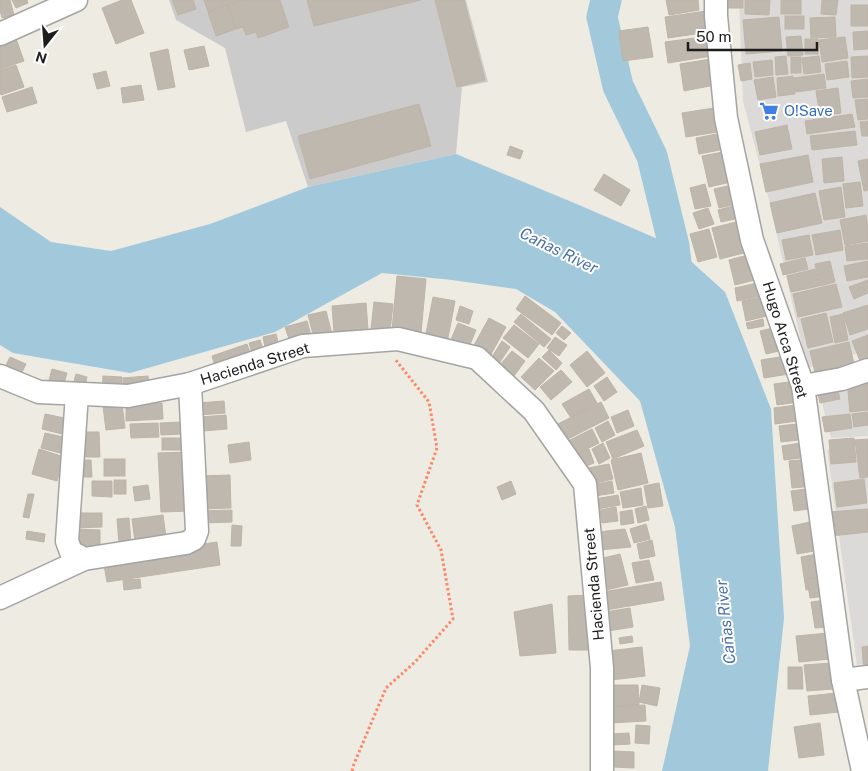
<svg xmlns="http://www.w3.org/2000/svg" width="868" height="771" font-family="'Public Sans',sans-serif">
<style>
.residential{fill:#dbdad9}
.religious{fill:#cbcbcb}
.water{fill:#a2c8dc}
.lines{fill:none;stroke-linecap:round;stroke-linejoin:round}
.river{stroke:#a2c8dc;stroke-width:31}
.building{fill:#beb8af;stroke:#bfb4a5}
.minor-casing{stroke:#a4a4a4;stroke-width:25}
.path{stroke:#f98968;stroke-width:3;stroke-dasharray:2.5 2.5;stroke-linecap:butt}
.minor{stroke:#fff;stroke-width:22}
.labels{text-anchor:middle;stroke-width:4;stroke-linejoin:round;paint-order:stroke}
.shop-label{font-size:15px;fill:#366cbe;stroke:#fff;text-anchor:start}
.street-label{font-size:15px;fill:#1d1d1d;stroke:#fff}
.water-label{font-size:16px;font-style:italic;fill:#4a6eab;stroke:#fff}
</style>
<rect width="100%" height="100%" fill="#eeebe2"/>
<g class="residential">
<path d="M739,0H868V350L862,352L807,368L769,200L743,101Z"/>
<path d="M868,381V436L831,438L820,395Z"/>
<path d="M868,449V663L857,665L827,450Z"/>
</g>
<path class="religious" d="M169,0H466L488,82L462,87L456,154L308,187L286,121L246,132L225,48L176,20Z"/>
<path class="water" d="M456,154L579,205L674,246L725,292L771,409L784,618L768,771H662L690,646L675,527L640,401L555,312L516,289L452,280L382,273L275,332L130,373L13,353L0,345V207L51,242L111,251L210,224L308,187Z"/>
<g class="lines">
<path class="river" d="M606,0L602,17L618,86L652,156L674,246L679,288"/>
</g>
<g class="building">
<path d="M0,0H10L14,15L2,18L0,10Z"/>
<path d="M12,0H27L28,3L16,8Z"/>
<path d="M122,0H131L144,33L116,44L102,8Z"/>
<path d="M172,0H193L196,9L178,15Z"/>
<path d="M204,0H242L208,12Z"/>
<path d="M242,0H280L289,27L258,38L256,32L246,35L243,27L236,29L227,5Z"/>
<path d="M307,0H421L314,26Z"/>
<path d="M435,0H464L485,80L457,87Z"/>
<path d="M666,0H698L699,10L669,15Z"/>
<rect x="727" y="0" width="16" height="8"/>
<path d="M745,0H770L769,15L745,14Z"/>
<rect x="781" y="0" width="20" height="14"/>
<path d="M822,0H838L836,15L821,14Z"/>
<path d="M227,5L236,29L216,36L208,12Z"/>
<rect x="851" y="5" width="17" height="21"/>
<path d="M706,11L709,32L668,38L665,17Z"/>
<rect x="785" y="16" width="19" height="13"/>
<path d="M779,17L782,51L746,54L743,20Z"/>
<path d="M835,17L836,37L811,38L810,18Z"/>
<path d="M648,27L653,57L623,61L619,31Z"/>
<path d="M868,31V49L854,50L853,32Z"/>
<path d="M14,33L24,61L0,69V38Z"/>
<path d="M709,36L712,56L668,63L665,42Z"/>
<path d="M801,36L803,55L788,56L786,37Z"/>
<path d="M845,37L848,58L822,62L819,40Z"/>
<rect x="805" y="39" width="13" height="15"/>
<path d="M204,46L209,66L189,70L184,50Z"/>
<path d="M168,49L175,87L158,90L150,53Z"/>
<path d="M786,56L788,74L776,75L775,57Z"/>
<path d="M819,56L821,72L804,74L802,58Z"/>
<path d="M868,56V77L852,78L851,57Z"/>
<rect x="791" y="57" width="10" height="16"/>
<path d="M711,59L715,85L684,91L680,64Z"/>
<path d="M772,60L773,75L755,77L753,62Z"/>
<path d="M847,61L849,77L827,80L825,64Z"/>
<path d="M750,63L752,79L741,81L738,65Z"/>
<path d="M16,65L24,87L1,95L0,91V70Z"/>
<path d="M106,71L110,86L97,89L93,74Z"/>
<path d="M824,74L826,88L796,92L794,78Z"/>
<path d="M793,76L795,94L778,96L777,78Z"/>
<path d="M773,77L776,97L758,100L754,80Z"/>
<path d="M868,79V97L853,98L851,81Z"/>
<path d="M141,85L144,100L123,103L121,88Z"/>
<path d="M32,87L37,103L7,112L2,97Z"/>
<path d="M838,88L841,113L820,116L816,91Z"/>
<path d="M868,99V119L858,120L855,100Z"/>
<path d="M419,104L431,146L310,179L298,136Z"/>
<path d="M720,107L724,131L686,137L682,113Z"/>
<path d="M852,114L855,127L807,134L805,121Z"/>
<path d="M868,121V136H862L860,122Z"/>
<path d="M787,125L792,149L760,155L755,132Z"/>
<path d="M855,131L857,145L812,150L810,136Z"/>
<path d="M722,133L725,149L699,154L696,138Z"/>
<path d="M510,146L523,151L520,159L507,155Z"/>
<path d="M728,151L735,181L709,187L702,156Z"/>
<path d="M808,155L813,182L766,192L760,164Z"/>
<path d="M842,157L844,181L824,183L822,159Z"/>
<path d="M868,159V190L864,191L858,161Z"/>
<path d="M604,174L630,190L621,206L594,190Z"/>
<path d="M860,182L863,206L846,208L843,184Z"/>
<path d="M705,184L711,206L695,209L690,188Z"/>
<path d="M737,184L741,203L719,208L714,189Z"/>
<path d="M841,187L845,217L824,220L819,191Z"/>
<path d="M815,193L822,223L777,233L770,203Z"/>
<path d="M741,204L744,217L721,222L718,210Z"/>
<path d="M708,208L714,224L699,229L693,213Z"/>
<path d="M866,215L868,227V241L845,245L840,220Z"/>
<path d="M744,220L752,251L720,259L712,228Z"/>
<path d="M709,229L717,257L698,262L690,234Z"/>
<path d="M840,230L843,250L816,255L812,235Z"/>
<path d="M809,235L813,255L786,260L782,240Z"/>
<path d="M868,243V259L847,261L845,246Z"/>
<path d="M752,254L759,279L735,285L729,260Z"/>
<path d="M805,258L808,269L783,275L780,264Z"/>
<path d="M830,261L835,282L820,286L815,264Z"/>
<path d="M868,261V277L847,281L844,266Z"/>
<path d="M815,269L819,286L791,292L787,276Z"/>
<path d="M397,276L426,279L421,333L392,330Z"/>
<path d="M868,280V293L854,299L849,287Z"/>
<path d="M757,283L761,296L737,301L735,288Z"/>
<path d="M836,284L842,307L798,317L793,294Z"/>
<path d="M525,296L561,323L552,335L516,309Z"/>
<path d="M767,296L771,315L746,321L742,301Z"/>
<path d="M433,297L455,301L447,343L425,339Z"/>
<path d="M374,302L393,304L390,331L371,329Z"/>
<path d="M366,303L368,330L334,333L332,306Z"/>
<path d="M868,305V329L850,335L843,313Z"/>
<path d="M460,306L473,311L469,324L456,320Z"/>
<path d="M326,311L332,334L314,338L308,315Z"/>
<path d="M826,313L833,342L808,348L801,319Z"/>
<path d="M521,314L551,339L544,347L514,322Z"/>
<path d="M843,314L848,340L835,343L830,317Z"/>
<path d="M489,318L506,327L490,356L473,347Z"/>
<path d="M763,319L764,326L748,329L746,323Z"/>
<path d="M307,321L312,339L291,345L285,327Z"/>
<path d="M458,323L476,330L468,349L450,342Z"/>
<path d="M514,325L539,344L528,358L503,338Z"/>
<path d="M562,326L571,333L564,340L556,333Z"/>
<path d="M777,327L783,350L766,354L760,331Z"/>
<path d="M276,334L280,349L266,352L263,337Z"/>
<path d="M868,335V363L862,366L852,341Z"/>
<path d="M555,337L567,345L559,356L547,348Z"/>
<path d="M260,340L264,352L253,356L249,343Z"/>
<path d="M502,341L510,347L498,365L490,360Z"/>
<path d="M849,342L855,368L816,377L810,351Z"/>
<path d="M247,344L252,358L216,370L212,356Z"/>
<path d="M549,350L562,363L556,370L542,357Z"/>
<path d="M512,351L525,361L514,376L500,365Z"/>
<path d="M587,351L605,373L587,387L570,365Z"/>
<path d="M786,356L789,374L764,378L761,360Z"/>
<path d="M10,357L26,364L19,378L3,371Z"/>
<path d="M539,358L554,371L535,390L521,377Z"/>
<path d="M52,369L67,373L63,388L48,384Z"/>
<path d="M561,370L572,382L551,400L540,387Z"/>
<path d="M76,374L87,377L84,391L72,388Z"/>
<path d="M103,376L122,377V392H102Z"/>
<path d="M148,376L149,389L124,391L123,378Z"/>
<path d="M607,377L617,392L604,401L594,386Z"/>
<path d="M868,379V410L850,412L847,381Z"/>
<path d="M796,381L799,402L777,405L774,384Z"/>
<path d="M836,383L840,399L820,403L817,388Z"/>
<path d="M589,389L597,403L571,418L562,404Z"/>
<path d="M224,401L225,413L199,415L198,403Z"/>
<path d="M601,402L609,418L566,440L558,424Z"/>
<path d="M162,403L163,419L126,421V404Z"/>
<path d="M122,404L125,428L106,430L103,406Z"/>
<path d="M803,404L805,420L775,424L774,408Z"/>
<path d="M628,410L634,426L617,433L611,417Z"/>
<path d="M868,412V425L854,427L852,414Z"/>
<path d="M45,414L74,420L70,436L42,429Z"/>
<path d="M850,414L852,428L825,432L822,417Z"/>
<path d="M226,415L227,429L202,431L201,417Z"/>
<path d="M608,421L615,435L602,442L595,428Z"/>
<path d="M183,422V434L161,435L160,423Z"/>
<path d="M158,423L159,437L131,438L130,424Z"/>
<path d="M805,423L807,439L781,442L779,426Z"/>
<path d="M592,429L599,443L575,455L568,441Z"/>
<path d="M637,430L644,446L613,459L606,442Z"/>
<path d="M83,432H99L100,457H83Z"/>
<path d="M45,433L68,438L64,454L41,448Z"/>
<rect x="162" y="438" width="24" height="12"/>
<path d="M854,438L856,462L831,464L829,440Z"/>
<path d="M868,439V477L860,478L855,440Z"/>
<path d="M249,442L251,460L230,463L228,445Z"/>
<path d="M806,442L808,457L784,460L782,446Z"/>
<path d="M603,443L610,458L599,464L592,449Z"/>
<path d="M39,449L64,457L57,481L32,474Z"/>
<path d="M589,449L594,463L581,468L576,454Z"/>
<path d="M187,452L190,511L161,512L158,453Z"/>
<path d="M641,453L648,483L618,490L611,460Z"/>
<rect x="104" y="459" width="21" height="17"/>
<path d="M811,459L814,486L792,488L789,461Z"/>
<path d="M78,460H91L92,477H79Z"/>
<path d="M609,464L613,479L587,485L583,469Z"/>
<path d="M230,475L231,508L201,509L199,476Z"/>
<path d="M864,479L867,503L837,507L834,483Z"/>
<rect x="114" y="480" width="12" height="14"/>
<path d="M92,481H112V497L92,496Z"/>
<path d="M511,481L516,494L502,500L497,487Z"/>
<path d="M612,481L614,493L588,497L586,486Z"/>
<path d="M659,483L663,506L648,508L644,486Z"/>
<path d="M148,485L150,499L135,501L133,487Z"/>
<path d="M641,488L643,505L623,508L620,492Z"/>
<path d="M814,488L817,508L794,511L791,491Z"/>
<path d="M28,494H34L29,518L23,517Z"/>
<path d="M618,495L620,505L591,510L589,500Z"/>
<path d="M646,506L649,520L638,523L635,509Z"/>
<path d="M616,507L618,521L602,523L600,510Z"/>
<path d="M868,509V532L831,536L828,512Z"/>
<path d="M232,510V522L202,523L201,511Z"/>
<path d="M632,510L634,523L621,525L620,512Z"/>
<path d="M72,513H102V527L72,528Z"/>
<path d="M163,515L166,537L135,541L132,519Z"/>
<path d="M129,518L131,543L119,544L117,519Z"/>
<path d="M814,521L820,550L797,554L792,526Z"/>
<path d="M646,524L650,539L634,543L630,529Z"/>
<path d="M232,525L242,526L241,546H231Z"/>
<path d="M75,529L100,530V547L75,546Z"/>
<path d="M625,529L631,547L599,550L598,532Z"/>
<path d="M27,531L45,534L44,542L26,539Z"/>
<path d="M652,540L655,556L640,559L637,544Z"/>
<path d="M217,542L220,565L107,582L103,559Z"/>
<path d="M822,553L828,587L806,590L801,557Z"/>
<path d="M620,554L628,585L606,590L599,559Z"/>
<path d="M649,560L654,580L636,583L632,563Z"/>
<path d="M823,576L826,596L810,598L807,579Z"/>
<path d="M140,579L141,588L124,590L123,580Z"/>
<path d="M661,582L664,600L606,610L603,592Z"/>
<path d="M590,595L591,650H569L568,596Z"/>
<path d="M826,600L829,627L815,628L811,602Z"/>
<path d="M552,604L556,653L520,656L514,612Z"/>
<path d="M630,608L633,627L608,631L605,612Z"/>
<path d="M828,633L831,659L799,662L796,636Z"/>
<path d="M632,636L633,642L620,644L619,638Z"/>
<path d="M868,646V673H864L862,647Z"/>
<path d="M642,647L645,676L611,680L608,651Z"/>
<path d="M831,663L834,689L807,691L804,665Z"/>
<path d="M788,667H802L803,689H788Z"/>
<path d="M608,685H638L639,705L608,706Z"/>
<path d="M642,685L660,688L657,706L639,702Z"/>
<path d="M836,693L838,712L810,715L808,696Z"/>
<path d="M645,705L646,721L610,723L609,707Z"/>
<path d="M820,723L824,755L799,758L794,727Z"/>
<path d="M636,725L650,726L649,744L635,743Z"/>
<path d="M629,733L630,744L612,745L611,734Z"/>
<path d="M613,751L634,752V768L613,767Z"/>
</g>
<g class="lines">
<g class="minor-casing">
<g id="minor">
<path d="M716,0V16L726,118L752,240L803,386L843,680L863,771"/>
<path d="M0,34L76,0"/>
<path d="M0,376L39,392L128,396L190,384L303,346L398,339L477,358L534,411L585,484L602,668V771"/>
<path d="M803,386L842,379L868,370"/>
<path d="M77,394L67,541L71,552L84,559L186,543L194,539L197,531L190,384"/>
<path d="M0,598L84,559"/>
<path d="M843,680L868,677"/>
</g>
</g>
<path class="path" d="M352,771L354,764L386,688L415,662L453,619L441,550L417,505L437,448L429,402L395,359"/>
<use href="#minor" class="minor"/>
</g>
<defs>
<g id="supermarket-bare" transform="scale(1.5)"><path d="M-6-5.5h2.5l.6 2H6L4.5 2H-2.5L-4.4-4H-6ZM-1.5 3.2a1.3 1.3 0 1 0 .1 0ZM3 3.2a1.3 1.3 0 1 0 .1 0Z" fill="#3f7fe0" stroke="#fff" stroke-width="2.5" paint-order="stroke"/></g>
</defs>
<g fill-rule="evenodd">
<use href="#supermarket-bare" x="769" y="111"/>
</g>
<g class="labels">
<g class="shop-label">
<text x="784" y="116">O!Save</text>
</g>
<g class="street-label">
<text transform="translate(785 340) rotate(73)" y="5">Hugo Arca Street</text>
<text transform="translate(255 364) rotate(-17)" y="5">Hacienda Street</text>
<text transform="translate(594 584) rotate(-95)" y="5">Hacienda Street</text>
</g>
<g class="water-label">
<text transform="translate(559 250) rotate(26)" y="6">Cañas River</text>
<text transform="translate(725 622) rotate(-96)" y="6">Cañas River</text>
</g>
</g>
<g transform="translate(45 45) rotate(197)" stroke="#ffffff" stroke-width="4" paint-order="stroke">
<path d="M0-4L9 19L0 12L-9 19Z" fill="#1d1d1d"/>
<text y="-8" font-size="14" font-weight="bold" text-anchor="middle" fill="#1d1d1d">N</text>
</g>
<path d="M688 42v8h129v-8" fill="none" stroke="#1d1d1d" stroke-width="2.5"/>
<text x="696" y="42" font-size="15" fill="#1d1d1d" stroke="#ffffff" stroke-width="4" paint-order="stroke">50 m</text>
</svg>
